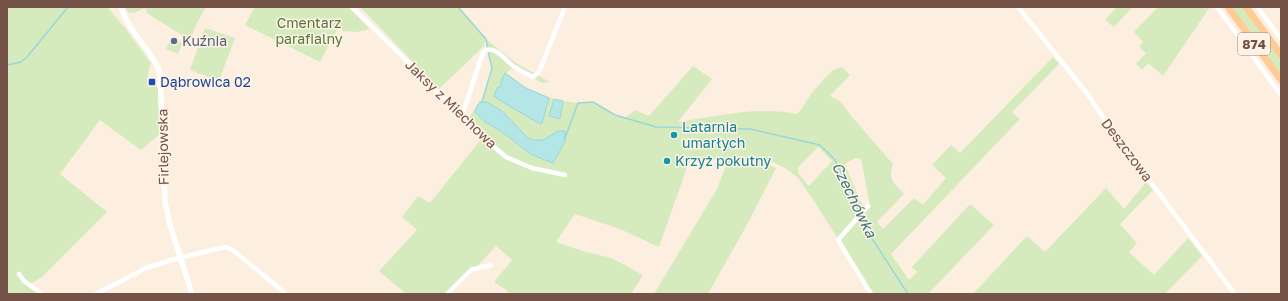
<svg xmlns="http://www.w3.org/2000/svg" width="1288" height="301" font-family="'Golos Text',sans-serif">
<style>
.green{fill:#d5ebbe;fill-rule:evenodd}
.water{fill:#b4e6e8;stroke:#99d7da}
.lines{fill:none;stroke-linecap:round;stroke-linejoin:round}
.stream{stroke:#99d7da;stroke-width:1.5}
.minor{stroke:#fff;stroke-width:4.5}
.tertiary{stroke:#fff;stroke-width:5.5}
.primary{stroke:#ffcc95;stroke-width:7}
.service-dot{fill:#5c6f8a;stroke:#fff3e7;stroke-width:1.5}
.transit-dot{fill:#1a4fb4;stroke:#fff3e7;stroke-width:1.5}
.culture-dot{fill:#0f9aa8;stroke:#fff3e7;stroke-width:1.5}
.labels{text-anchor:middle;stroke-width:3;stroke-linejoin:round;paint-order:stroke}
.shield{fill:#fff3e7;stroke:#9e8276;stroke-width:1}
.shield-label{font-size:13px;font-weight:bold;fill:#755246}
.park-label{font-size:14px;fill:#53763b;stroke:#fff3e7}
.service-label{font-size:14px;fill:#4e5e75;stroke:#fff3e7;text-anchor:start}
.transit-label{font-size:14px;fill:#164399;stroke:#fff3e7;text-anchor:start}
.street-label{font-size:14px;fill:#755246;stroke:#fff3e7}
.culture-label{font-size:14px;fill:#0d838f;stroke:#fff3e7;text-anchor:start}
.water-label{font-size:15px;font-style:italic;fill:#3a787c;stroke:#fff3e7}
</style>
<rect width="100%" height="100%" fill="#fdefe0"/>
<g class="green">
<path d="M7,7H107L125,28L151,63L147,78L158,88L161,133L141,150L100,120L60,174L107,212L42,277L30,284L41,294H7Z"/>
<path d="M125,7H206L197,23L190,40L148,14L145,8L134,13L128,12Z"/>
<path d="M255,7H348L370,29L358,32L343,31L339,26L320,62L245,25Z"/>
<path d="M360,7H458L486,39L516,63L550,82L542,83L527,74L511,69L506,73L526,88L554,99L549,116L560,119L563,101L578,103L593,102L615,115L625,118L635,110L649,116L693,66L712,79L678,122C718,116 757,106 797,114L802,108L811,94L824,79L833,70L842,67L850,75L830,96L840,101L852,117L893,164C888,181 893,182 904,194L877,222L883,229L914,198L923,205L946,178L932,165L951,145L960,153L1053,57L1059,64L1012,112L1020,119L891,254L909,280L917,272L912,267L970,204L994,225L928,294H872L816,204L798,178L784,167H782C755,149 719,160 689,162L659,247L620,229L575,214L556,242L586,252L612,258L643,275L631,294H511L494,282L512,260L496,246L475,269L449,294H406L379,271L417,230L402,217L418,196L430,203L482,138L466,123L480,100L483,102L492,68L486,40L483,47L439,89ZM818,147L832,161L809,186L799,174L798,167ZM855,158L861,159L870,206L867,211L860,201L845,164Z"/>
<path d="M1117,7H1133L1114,27L1105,20Z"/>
<path d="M1158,7H1210L1163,76L1148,63L1142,70L1136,64L1146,53L1139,47L1143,42L1134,32Z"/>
<path d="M1231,7H1243L1281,59V76Z"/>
<path d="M205,28L235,38L219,81L190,70Z"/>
<path d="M178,41L182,43L178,54L166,49L169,43L176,46Z"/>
<path d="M748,158L757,160L776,168L749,221L708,294H654L717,189L728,160Z"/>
<path d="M1146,182L1153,190L1120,224L1137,243L1129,252L1154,275L1188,238L1202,256L1165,294H973L1027,236L1045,252L1106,188L1124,209Z"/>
</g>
<g class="water">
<path d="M505,73L526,88L549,98L542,123L540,124C524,114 509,107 494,96L497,88L500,87L501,85V81Z"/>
<path d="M554,99L563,101L560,119L549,116Z"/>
<path d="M481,102H487L502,111L527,137L532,140H543L558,131H565V142L553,163L532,155L502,132L484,121L475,112L477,106Z"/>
</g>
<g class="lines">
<g class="stream">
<path d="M458,7L486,39L489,56L492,68L482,102"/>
<path d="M7,65L21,62L27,57L68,7"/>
<path d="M564,138H565L578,103L593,102L615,115L656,127L750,129L820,145L835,160L871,237L908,294"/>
</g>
<g class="minor">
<path d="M352,7L439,93L466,123L506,157L532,168L565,175"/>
<path d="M1018,7L1089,96L1112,131L1235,294"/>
<path d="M1217,7L1281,95"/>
<path d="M1257,7L1281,39"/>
<path d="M460,116L463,113L483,52L486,50C498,47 506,62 516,68C521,71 527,74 533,77L539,72L565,7"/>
<path d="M868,206L838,240L871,294"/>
<path d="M19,274L24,281L42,294"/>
<path d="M96,294L146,268L178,258L226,247L233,250L286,294"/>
<path d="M447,294L472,269H475L491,265"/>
</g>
<path class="tertiary" d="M121,7C129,34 152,49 160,73L165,202L170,225L192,294"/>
<g class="primary">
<path d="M1228,7L1281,80"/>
<path d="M1246,7L1281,55"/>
</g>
</g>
<circle class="service-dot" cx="174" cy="41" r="4"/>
<rect class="transit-dot" x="148" y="78" width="8" height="8" rx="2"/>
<g class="culture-dot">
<circle cx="674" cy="135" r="4"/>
<circle cx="667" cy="161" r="4"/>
</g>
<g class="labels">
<rect class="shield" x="1238" y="33" width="32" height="22" rx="3"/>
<g class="shield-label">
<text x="1254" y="49">874</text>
</g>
<g class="park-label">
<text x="309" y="28">Cmentarz<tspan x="309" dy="16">parafialny</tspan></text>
</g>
<g class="service-label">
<text x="182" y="46">Kuźnia</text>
</g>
<g class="transit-label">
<text x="160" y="87">Dąbrowica 02</text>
</g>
<g class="street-label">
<text transform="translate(451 104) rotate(44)" y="5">Jaksy z Miechowa</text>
<text transform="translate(163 147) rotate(-91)" y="5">Firlejowska</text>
<text transform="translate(1127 150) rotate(53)" y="5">Deszczowa</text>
</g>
<g class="culture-label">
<text x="682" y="132">Latarnia<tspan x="682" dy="16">umarłych</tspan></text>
<text x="675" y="166">Krzyż pokutny</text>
</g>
<g class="water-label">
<text transform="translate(854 200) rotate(64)" y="5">Czechówka</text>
</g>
</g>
<rect width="1288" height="301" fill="none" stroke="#755246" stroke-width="16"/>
</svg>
